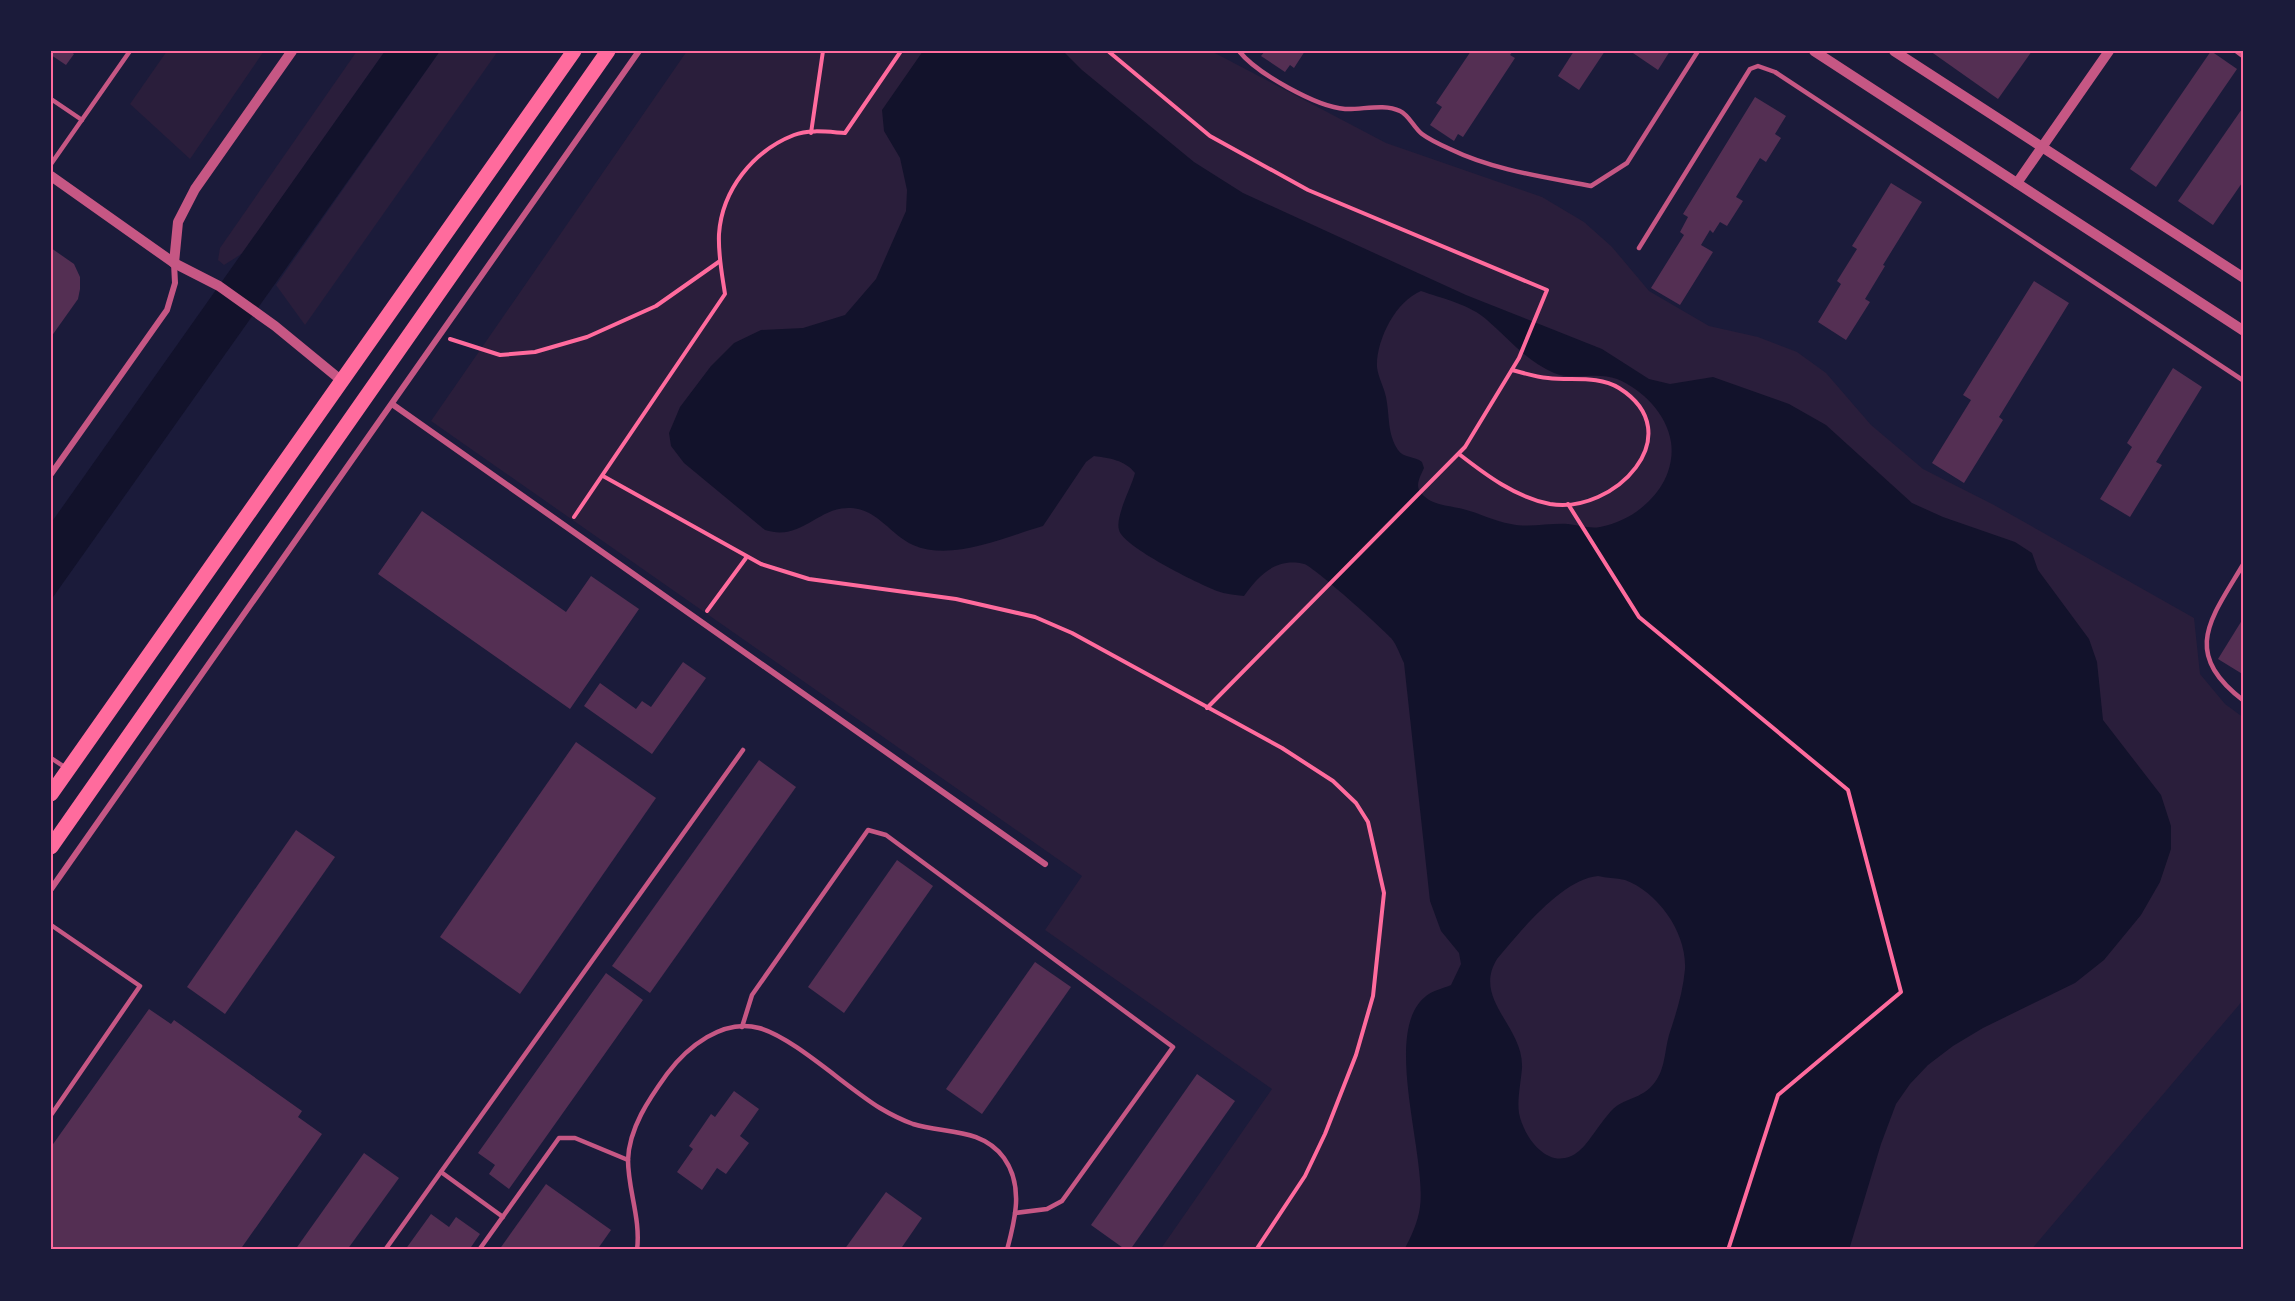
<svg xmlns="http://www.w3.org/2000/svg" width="2295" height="1301" font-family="'Zilla Slab',serif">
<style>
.green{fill:#2a1e3b}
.water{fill:#12122b;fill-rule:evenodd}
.building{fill:#542f53}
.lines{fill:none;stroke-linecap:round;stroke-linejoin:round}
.path{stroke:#ff6b9d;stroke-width:4}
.service{stroke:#c65784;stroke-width:4.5}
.minor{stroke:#c65784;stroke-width:6}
.tertiary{stroke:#c65784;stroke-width:10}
.primary{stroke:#ff6b9d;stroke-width:15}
.neatline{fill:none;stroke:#ff6b9d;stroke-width:2}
</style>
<rect width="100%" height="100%" fill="#1b1b3a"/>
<g class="green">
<path d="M167,51H264L190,159L130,104Z"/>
<path d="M357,51H385L243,253L224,265L218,260L220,248Z"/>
<path d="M440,51H498L305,325L276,285Z"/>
<path d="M687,51H1211L1386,143L1542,197L1584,222L1612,247L1649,291L1709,326L1758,337L1797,352L1826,373L1871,425L1923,469L1994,505L2194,618L2200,674L2225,704L2244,718V999L2031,1250H1160L1272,1089L1045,930L1082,876L431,421Z"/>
</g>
<g class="water">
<path d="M385,51H440L51,600V523Z"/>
<path d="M923,51H1063L1082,70L1194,162L1243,193L1466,295L1602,349L1649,379L1670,384L1713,377L1789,404L1826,425L1912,503L1943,517L2015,542L2032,553L2038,570L2089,639L2097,662L2103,720L2161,795L2171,826V849L2160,882L2141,915L2104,960L2075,983L1983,1028L1953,1046L1928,1065L1910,1084L1896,1104L1881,1144L1849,1250H1404C1411,1237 1418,1222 1420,1207C1427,1155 1381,1031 1426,996C1432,991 1444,988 1451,985L1461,964L1459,953L1441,931L1430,901L1404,663C1400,655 1397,645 1391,638C1382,628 1313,566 1304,564C1276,557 1258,576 1244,596C1235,595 1225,594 1217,591C1199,584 1123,547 1119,530C1115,517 1131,488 1135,473C1125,460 1109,458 1094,456L1086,462L1043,526C1005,537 952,562 913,545C891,535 877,509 851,508C818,506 802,542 765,530L684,463L671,446L669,433L680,407L711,366L734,343L761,330L803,328L845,315L876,279L906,211L907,190L900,158L884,131L882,110ZM1421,291C1441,298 1471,305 1487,320C1508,338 1527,362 1554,373C1574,381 1596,371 1617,379C1642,389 1667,414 1671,442C1677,484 1639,520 1600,527C1589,529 1579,525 1568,524C1548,523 1530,528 1511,524C1494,521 1479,513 1463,509C1448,505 1429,506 1419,490C1416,483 1421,475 1424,468L1422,462C1415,456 1403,458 1398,450C1387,433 1390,417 1386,397C1384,387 1378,377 1377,367C1376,340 1396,301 1421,291ZM1598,876C1606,878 1616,878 1625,880C1658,892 1687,933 1685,969C1683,992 1676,1014 1669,1035C1665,1049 1665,1067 1657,1079C1645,1099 1626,1097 1613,1109C1601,1121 1589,1143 1579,1151C1551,1174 1524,1139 1519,1113C1517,1099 1521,1082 1522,1068C1524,1026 1472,1000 1497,959C1519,933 1562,879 1598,876Z"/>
</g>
<g class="building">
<path d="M51,51H70L74,54L66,65L51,55Z"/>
<path d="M1265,51H1305L1294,68L1290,65L1285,72L1261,56Z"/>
<path d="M1471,51H1513L1510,55L1515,58L1463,137L1458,134L1454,141L1430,125L1442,107L1436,103Z"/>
<path d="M1574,51H1605L1579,90L1558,76Z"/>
<path d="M1630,51H1670L1658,70Z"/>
<path d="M1930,51H2032L1998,99Z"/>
<path d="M2211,51L2237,69L2156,187L2130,169Z"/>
<path d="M1755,97L1786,116L1775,134L1781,138L1766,162L1760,158L1736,197L1743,201L1727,226L1720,222L1713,233L1710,230L1701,245L1713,252L1680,305L1651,288L1684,235L1680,232L1688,217L1683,214Z"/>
<path d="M2244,106V180L2213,225L2178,201Z"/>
<path d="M1891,183L1922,202L1883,265L1885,266L1865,299L1870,302L1846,340L1818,322L1841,284L1837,281L1857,249L1852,246Z"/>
<path d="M51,248L74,264L80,277V289L78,299L51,337Z"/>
<path d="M2034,281L2069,303L1999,417L2003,420L1964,483L1932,463L1971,400L1963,395Z"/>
<path d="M2173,368L2202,387L2156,462L2162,465L2130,517L2100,499L2132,447L2127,443Z"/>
<path d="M422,511L566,612L591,576L639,609L570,709L378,574Z"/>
<path d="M2244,617V675L2218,659Z"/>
<path d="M683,662L706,678L652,754L584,706L600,683L636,709L642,701L651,707Z"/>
<path d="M576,742L656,798L520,994L440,937Z"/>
<path d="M759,760L796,787L650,993L612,966Z"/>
<path d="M296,830L335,857L225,1014L187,987Z"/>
<path d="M897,860L933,886L844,1013L808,987Z"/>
<path d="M1035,962L1071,987L982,1114L946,1089Z"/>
<path d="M606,973L643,1000L509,1189L489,1174L495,1165L478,1153Z"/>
<path d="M149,1009L171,1024L174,1020L302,1111L298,1117L322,1134L240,1250H51V1147Z"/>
<path d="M1197,1074L1235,1101L1130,1250H1126L1091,1225Z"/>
<path d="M734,1091L759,1109L740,1136L749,1143L726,1174L717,1168L702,1190L677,1172L693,1149L689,1146L711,1114L715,1117Z"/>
<path d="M364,1153L399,1178L347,1250H295Z"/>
<path d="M546,1184L611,1230L597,1250H499Z"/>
<path d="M886,1192L922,1218L900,1250H844Z"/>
<path d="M431,1214L449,1227L456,1217L480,1234L469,1250H405Z"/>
</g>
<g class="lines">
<g class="path">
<path d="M1108,51L1210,136L1308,190L1547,290L1519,358L1465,447L1207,708"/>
<path d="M811,133L823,51"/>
<path d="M450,339L500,355L535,352L587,337L656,306L720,261"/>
<path d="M1459,454C1486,475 1515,497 1550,504C1614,515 1692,434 1619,388C1598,375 1571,381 1548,378C1535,377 1524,373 1512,370"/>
<path d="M603,476L761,564L809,579L956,599L1035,617L1072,633L1282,748L1333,781L1356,803L1368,822L1384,893L1373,996L1356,1055L1325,1134L1305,1176L1256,1250"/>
<path d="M1568,504L1639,617L1848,790L1901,992L1778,1095L1728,1250"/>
<path d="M574,517L725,294C722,274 718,255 719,234C722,190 753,151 794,135C809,129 829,132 845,133L901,51"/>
<path d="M707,611L746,558"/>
</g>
<g class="service">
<path d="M1239,51C1256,73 1317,107 1345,109C1362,110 1384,103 1400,111C1409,115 1414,128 1422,134C1430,140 1441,145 1450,149C1493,170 1544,177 1591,186L1627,163L1698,51"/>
<path d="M2236,51L2244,57"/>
<path d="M51,99L82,120"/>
<path d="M51,164L130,51"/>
<path d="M1639,248L1750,69L1758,66L1775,72L2244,381"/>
<path d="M2244,563C2211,619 2180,652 2244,701"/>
<path d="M51,758L66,768"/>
<path d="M51,925L140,986L51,1115"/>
<path d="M742,1027L752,995L868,830L886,835L1173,1047L1062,1201L1047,1209L1015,1213"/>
<path d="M441,1172L503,1217"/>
<path d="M385,1250L743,750"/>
<path d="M479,1250L559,1138H575L628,1160"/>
<path d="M637,1250C641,1219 628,1190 628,1160C629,1128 649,1099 667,1074C687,1047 723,1018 759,1028C793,1037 847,1088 880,1108C890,1114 902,1120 913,1124C944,1134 981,1127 1004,1158C1024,1186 1015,1220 1007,1250"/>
</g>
<g class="minor">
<path d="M392,404L1045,864"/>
<path d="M51,474L167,310L175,283L174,263"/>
<path d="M51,889L639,51"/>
</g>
<g class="tertiary">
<path d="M1814,51L2244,331"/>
<path d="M1894,51L2244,278"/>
<path d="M51,176L174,263L219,286L275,326L342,381"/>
<path d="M2017,183L2109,51"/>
<path d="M174,263L178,222L195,189L292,51"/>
</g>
<g class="primary">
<path d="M51,794L574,51"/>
<path d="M51,847L608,51"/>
</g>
</g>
<rect width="2295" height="1301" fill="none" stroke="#1b1b3a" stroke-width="105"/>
<rect x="52" y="52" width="2190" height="1196" class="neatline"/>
</svg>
